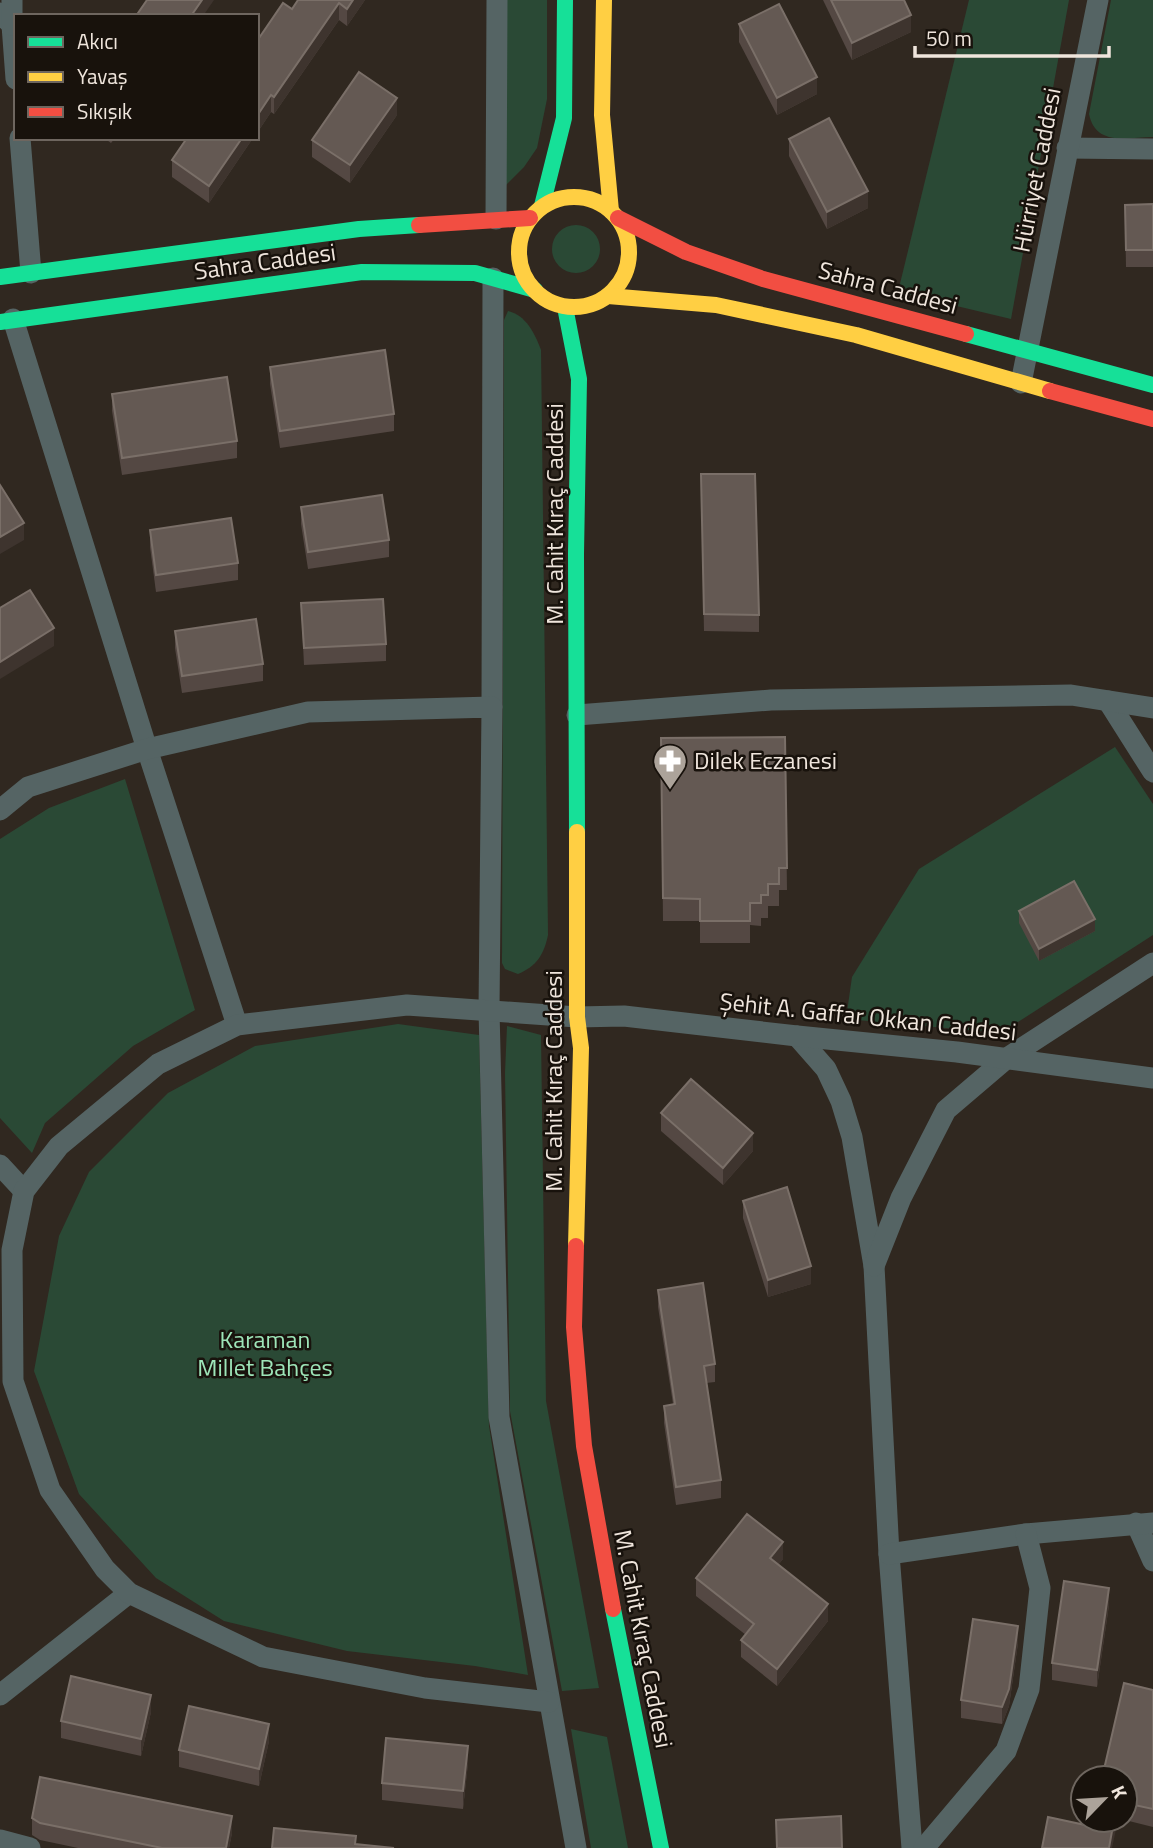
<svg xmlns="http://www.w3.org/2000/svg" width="1153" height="1848" font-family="'Titillium Web',sans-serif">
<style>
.green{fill:#2a4935}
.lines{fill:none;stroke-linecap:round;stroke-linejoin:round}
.street{stroke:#556464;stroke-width:21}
.fast{stroke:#16e098;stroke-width:16}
.slow{stroke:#ffcf43;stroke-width:16}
.jam{stroke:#f24e42;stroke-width:16}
.wall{fill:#544843}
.shaded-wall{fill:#3e342e}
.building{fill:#645953;stroke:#7a6f68;stroke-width:2}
.labels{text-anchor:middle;stroke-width:5;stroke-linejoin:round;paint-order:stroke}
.street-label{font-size:24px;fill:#efe5dc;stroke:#18120c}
.poi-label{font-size:24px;fill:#efe5dc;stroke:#18120c;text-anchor:start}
.park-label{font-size:24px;fill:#9de5b8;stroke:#18120c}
</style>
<rect width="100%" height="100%" fill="#302820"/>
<g class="green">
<path d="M504,0H547V99L537,148L524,167L504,187Z"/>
<path d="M969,0H1069L1011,319L898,292Z"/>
<path d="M1111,0H1153V137C1127,137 1096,147 1089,114Z"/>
<circle cx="576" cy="249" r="24"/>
<path d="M508,311C526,315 535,334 541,350L548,935C544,954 537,966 518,974L505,969L502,963L504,320Z"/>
<path d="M1115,747L1153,804V935L1001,1033L846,1019L852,977L919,869Z"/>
<path d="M125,779L195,1010L133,1046L45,1123L32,1153L0,1118V839L49,808Z"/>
<path d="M398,1024L479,1035L489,1426L528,1675L475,1666L347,1651L224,1621L156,1578L79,1494L34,1371L59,1236L89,1172L168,1093L255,1046Z"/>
<path d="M507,1026L541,1035L546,1401L599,1688L562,1691L510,1411L505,1073Z"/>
<path d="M571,1729L607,1737L628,1848H591Z"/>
</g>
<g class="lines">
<g class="street">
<path d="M0,13L12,25L16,79"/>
<path d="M12,25V0"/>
<path d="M20,138L31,273"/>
<path d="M1067,148L1153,149"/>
<path d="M496,219L497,0"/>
<path d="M13,319L147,749L237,1025"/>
<path d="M1021,383L1098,0"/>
<path d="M1108,701L1153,772"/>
<path d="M492,707L493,278"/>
<path d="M577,715L771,700L1071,695L1153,708"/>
<path d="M0,810L28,787L147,749L308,712L492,707L489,1010L499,1417L576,1848"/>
<path d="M797,1036L826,1069L841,1101L852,1137L874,1266L889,1554L912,1848"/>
<path d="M0,1165L24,1191"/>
<path d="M874,1266L901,1198L946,1110L1007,1058L1153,963"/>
<path d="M1136,1523L1153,1561"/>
<path d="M889,1554L1026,1534L1153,1523"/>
<path d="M0,1695L129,1593"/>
<path d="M549,1702L425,1688L263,1657L129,1593L105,1569L50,1490L13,1381L12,1250L24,1191L59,1146L158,1064L237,1025L407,1005L577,1017L624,1016L797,1036L957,1052L1153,1078"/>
<path d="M0,1840L30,1848"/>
<path d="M924,1848L1006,1751L1029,1689L1040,1588L1026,1534"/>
</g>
<g class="fast">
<path d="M542,206L564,118L565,0"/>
<path d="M0,277L359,229L419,225"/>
<path d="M565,307L579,379L576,554L577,832"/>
<path d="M0,322L362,272L475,273L535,290"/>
<path d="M966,334L1153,385"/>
<path d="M613,1609L661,1848"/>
</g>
<g class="slow">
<path d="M604,0L602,115L611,211"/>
<circle cx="574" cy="252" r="55"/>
<path d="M608,296L716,305L856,335L1050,391"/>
<path d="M576,1246L581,1048L577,1017V832"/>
</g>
<g class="jam">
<path d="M618,218L686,252L763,279L966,334"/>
<path d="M419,225L530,218"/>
<path d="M1050,391L1153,419"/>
<path d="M576,1246L574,1327L584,1446L613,1609"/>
</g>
</g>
<g class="wall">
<path d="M365,0L347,26L339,20L274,114L271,112L257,133L292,9Z"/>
<path d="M823,0H904L911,32L852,60Z"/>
<path d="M739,24L817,94L777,115L739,42Z"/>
<path d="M397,115L350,183L312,157V140Z"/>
<path d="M104,138H115L111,143Z"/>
<path d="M253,138L209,203L172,177V160Z"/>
<path d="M789,139L868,208L827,229L789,156Z"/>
<path d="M1153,204V267H1126L1125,205Z"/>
<path d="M270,367L394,414V431L280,448L270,384Z"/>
<path d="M112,394L237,441V458L122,475L112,411Z"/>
<path d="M701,474L759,615V632L704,631Z"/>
<path d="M301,507L389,540V557L308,569L301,524Z"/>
<path d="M150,530L238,563V580L156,592L150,547Z"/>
<path d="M301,603L386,644V661L304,665Z"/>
<path d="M175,631L263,664V681L182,693L175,648Z"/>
<path d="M785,737L787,890H779V906H768V918H761V926L750,925V943H700V921H663L661,738Z"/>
<path d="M1019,911L1095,931L1039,961L1019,923Z"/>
<path d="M661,1113L753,1151L723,1185L661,1131Z"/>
<path d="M743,1201L811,1284L768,1297L743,1218Z"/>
<path d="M658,1290L715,1364V1382L706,1383L721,1480V1498L676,1505L664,1423V1406L673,1404L658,1307Z"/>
<path d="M783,1559L778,1565L828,1621L777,1686L741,1657V1640L746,1635L696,1596V1578Z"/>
<path d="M1109,1605L1097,1687L1052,1680V1663Z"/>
<path d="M1018,1643L1009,1706L1002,1724L961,1718V1700Z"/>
<path d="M1153,1690V1827L1125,1820V1778Z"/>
<path d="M151,1712L141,1756L61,1738V1721Z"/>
<path d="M269,1741L259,1786L179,1767V1750Z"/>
<path d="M468,1763L463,1809L382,1800V1783Z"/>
<path d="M32,1818L232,1833L229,1848H78L40,1840L32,1835Z"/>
</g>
<g class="shaded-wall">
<path d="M202,0H214L203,16H191Z"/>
<path d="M353,0H365L347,26V9Z"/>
<path d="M339,3V20L274,114V97Z"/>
<path d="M911,15V32L852,60V43Z"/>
<path d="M817,77V94L777,115V98Z"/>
<path d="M271,95V112L257,133V116Z"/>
<path d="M397,98V115L350,183V165Z"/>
<path d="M242,138H253L209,203V186Z"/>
<path d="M868,191V208L827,229V212Z"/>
<path d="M24,523V540L0,554V537Z"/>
<path d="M54,628V646L0,679V662Z"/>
<path d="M1095,919V931L1039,961V949Z"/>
<path d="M753,1133V1151L723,1185V1168Z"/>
<path d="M811,1266V1284L768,1297V1280Z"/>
<path d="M783,1542V1559L770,1575V1558Z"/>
<path d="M1109,1588V1605L1097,1687V1670Z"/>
<path d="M828,1604V1621L777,1686V1669Z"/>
<path d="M1018,1626V1643L1009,1706L1002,1724V1707Z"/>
<path d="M151,1695V1712L141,1756V1739Z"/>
<path d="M269,1724V1741L259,1786V1769Z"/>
<path d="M468,1746V1763L463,1809V1791Z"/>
<path d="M232,1816V1833L229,1848H226Z"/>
<path d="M1114,1820H1118L1112,1848H1109Z"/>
</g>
<g class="building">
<path d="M147,0H202L191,16H136Z"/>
<path d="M298,0H353L347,9L339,3L274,97L271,95L257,116V41L283,3L292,9Z"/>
<path d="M831,0H904L911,15L852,43Z"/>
<path d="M779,4L817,77L777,98L739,24Z"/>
<path d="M359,72L397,98L350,165L312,140Z"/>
<path d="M829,118L868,191L827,212L789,139Z"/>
<path d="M187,138H242L209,186L172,160Z"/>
<path d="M1153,204V250H1126L1125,205Z"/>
<path d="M385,350L394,414L280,431L270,367Z"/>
<path d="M227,377L237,441L122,458L112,394Z"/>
<path d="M701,474H755L759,615L704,614Z"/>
<path d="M0,485L24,523L0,537Z"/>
<path d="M382,495L389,540L308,552L301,507Z"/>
<path d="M231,518L238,563L156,575L150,530Z"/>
<path d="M30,590L54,628L0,662V608Z"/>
<path d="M383,599L386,644L304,648L301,603Z"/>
<path d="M256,619L263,664L182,676L175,631Z"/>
<path d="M785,737L787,868H779V884H768V895H761V903H750V921H700V899L663,898L661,738Z"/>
<path d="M1074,881L1095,919L1039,949L1019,911Z"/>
<path d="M691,1079L753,1133L723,1168L661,1113Z"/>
<path d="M787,1187L811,1266L768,1280L743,1201Z"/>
<path d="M703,1283L715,1364L704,1366L721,1480L676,1487L664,1406L675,1404L658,1290Z"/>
<path d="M747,1514L783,1542L770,1558L828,1604L777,1669L741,1640L754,1624L696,1578Z"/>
<path d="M1064,1581L1109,1588L1097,1670L1052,1663Z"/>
<path d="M973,1619L1018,1626L1009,1689L1002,1707L961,1700Z"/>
<path d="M71,1676L151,1695L141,1739L61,1721Z"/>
<path d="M1124,1683L1153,1690V1809L1125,1803V1778H1102Z"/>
<path d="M189,1706L269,1724L259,1769L179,1750Z"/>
<path d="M386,1738L468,1746L463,1791L382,1783Z"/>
<path d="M40,1777L232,1816L226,1848H162L40,1823L32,1818Z"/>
<path d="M841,1816L842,1848H777L776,1820Z"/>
<path d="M1048,1817L1090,1826L1092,1820H1114L1109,1848H1042Z"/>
<path d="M274,1828L356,1836L355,1844L394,1848H272Z"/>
</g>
<defs>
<g id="pharmacy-pin" transform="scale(1.75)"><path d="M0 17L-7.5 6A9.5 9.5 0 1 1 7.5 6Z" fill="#aca39a" stroke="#18120c"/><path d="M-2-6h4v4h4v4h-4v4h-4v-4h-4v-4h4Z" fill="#fff"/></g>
</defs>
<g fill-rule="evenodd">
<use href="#pharmacy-pin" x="670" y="761"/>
</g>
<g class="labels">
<g class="street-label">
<text transform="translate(1037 170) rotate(-79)" y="8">Hürriyet Caddesi</text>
<text transform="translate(265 262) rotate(-8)" y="8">Sahra Caddesi</text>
<text transform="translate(888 288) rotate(15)" y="8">Sahra Caddesi</text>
<text transform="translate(555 514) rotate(-90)" y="8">M. Cahit Kıraç Caddesi</text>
<text transform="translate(868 1017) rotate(6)" y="8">Şehit A. Gaffar Okkan Caddesi</text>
<text transform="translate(554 1081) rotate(-90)" y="8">M. Cahit Kıraç Caddesi</text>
<text transform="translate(643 1639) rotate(79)" y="8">M. Cahit Kıraç Caddesi</text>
</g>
<g class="poi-label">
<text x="694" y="769">Dilek Eczanesi</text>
</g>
<g class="park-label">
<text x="265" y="1348">Karaman<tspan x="265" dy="28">Millet Bahçes</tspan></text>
</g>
</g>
<rect x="14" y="14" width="245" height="126" fill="#18120c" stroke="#6e665f" stroke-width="2"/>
<rect x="28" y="37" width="35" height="10" fill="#16e098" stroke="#6e665f" stroke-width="2"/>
<text x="77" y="49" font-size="21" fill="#efe5dc">Akıcı</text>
<rect x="28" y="72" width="35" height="10" fill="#ffcf43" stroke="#6e665f" stroke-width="2"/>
<text x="77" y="84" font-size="21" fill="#efe5dc">Yavaş</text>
<rect x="28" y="107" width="35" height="10" fill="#f24e42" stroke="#6e665f" stroke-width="2"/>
<text x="77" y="119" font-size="21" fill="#efe5dc">Sıkışık</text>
<g transform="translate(1104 1799) rotate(65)"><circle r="33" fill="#18120c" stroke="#6e665f" stroke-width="2"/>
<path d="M0-5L12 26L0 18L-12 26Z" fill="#aca39a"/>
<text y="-10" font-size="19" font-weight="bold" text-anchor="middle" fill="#efe5dc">K</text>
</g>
<path d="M915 46v10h194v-10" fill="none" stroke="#efe5dc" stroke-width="3.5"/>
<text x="926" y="46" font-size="21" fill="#efe5dc" stroke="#18120c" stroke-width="5" paint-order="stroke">50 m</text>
</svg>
